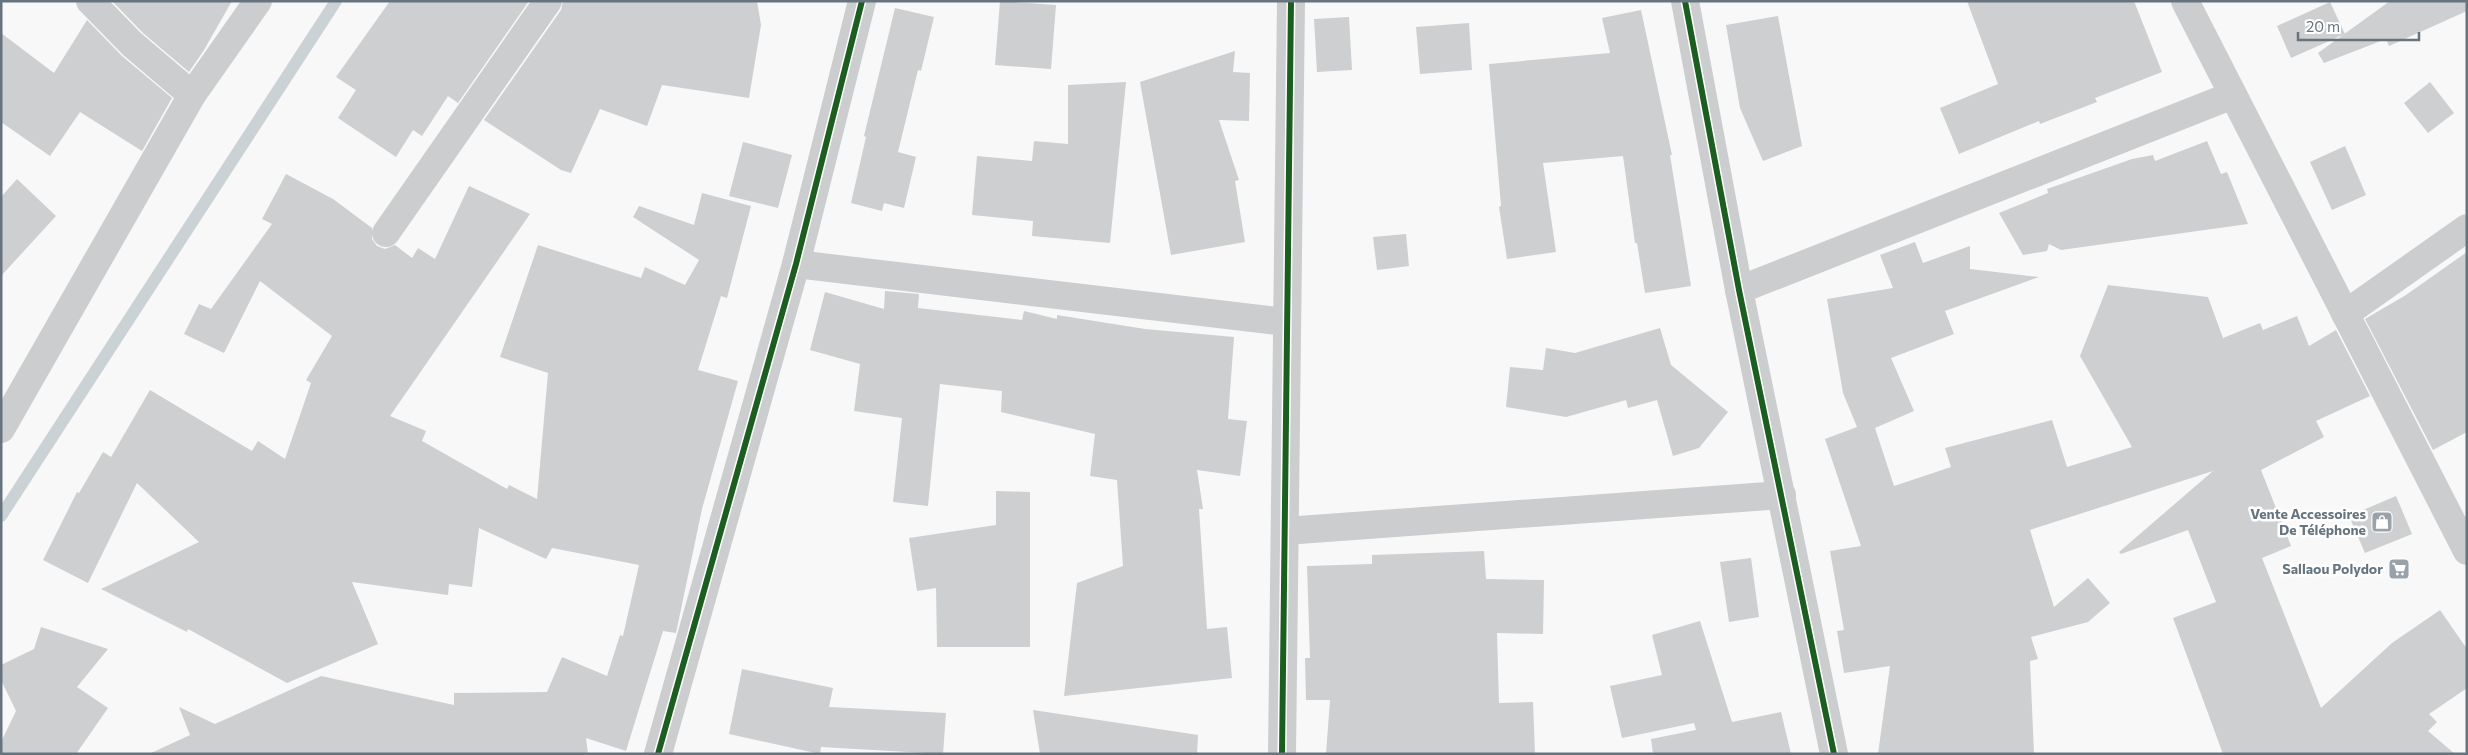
<svg xmlns="http://www.w3.org/2000/svg" width="2468" height="755" font-family="Commissioner,sans-serif">
<style>
.lines{fill:none;stroke-linecap:round;stroke-linejoin:round}
.stream{stroke:#cbd2d5;stroke-width:12}
.building{fill:#cdcfd0}
.minor{stroke:#cbcdce;stroke-width:28}
.cycleway-casing{stroke:#fff;stroke-width:9}
.cycleway{stroke:#1b5e20;stroke-width:6}
.labels{text-anchor:middle;stroke-width:5;stroke-linejoin:round;paint-order:stroke}
.poi-label{font-size:14px;font-weight:bold;fill:#66747f;stroke:#fff;text-anchor:end}
</style>
<rect width="100%" height="100%" fill="#f8f8f8"/>
<g class="lines">
<path class="stream" d="M1,516L336,1"/>
</g>
<g class="building">
<path d="M112,1H232L204,50L189,72L143,33Z"/>
<path d="M390,1H529L458,103L448,96L422,136L413,130L396,157L338,118L356,90L336,77Z"/>
<path d="M563,1H757L761,25L749,98L662,85L647,126L600,109L571,173L561,170L484,120L561,10Z"/>
<path d="M1000,1L1056,5L1051,69L995,65Z"/>
<path d="M1967,1H2134L2162,72L2095,98L2097,102L2040,124L2039,121L1959,154L1940,108L1998,84Z"/>
<path d="M2390,1H2467V11L2389,46L2386,39L2324,63L2318,53Z"/>
<path d="M2330,2L2345,34L2291,58L2277,26Z"/>
<path d="M895,8L934,17L921,71L918,70L898,152L916,157L904,208L884,203L882,211L851,203L866,137L864,136Z"/>
<path d="M1641,10L1672,155H1670L1691,286L1645,293L1637,243H1635L1623,156L1543,163L1556,252L1507,259L1499,207L1501,206L1489,64L1610,53L1602,18Z"/>
<path d="M1778,16L1802,146L1763,161L1740,108L1726,25Z"/>
<path d="M1349,17L1352,70L1317,72L1314,19Z"/>
<path d="M87,20L122,56L172,98L142,151L80,112L50,156L1,122V33L54,73Z"/>
<path d="M1469,23L1472,70L1420,74L1416,27Z"/>
<path d="M1235,51L1233,72L1250,73L1249,121L1219,120L1239,180L1235,181L1245,242L1171,255L1140,82Z"/>
<path d="M1126,82L1110,243L1032,236L1033,221L972,215L977,156L1032,161L1034,141L1068,144V85Z"/>
<path d="M2430,82L2454,113L2428,133L2404,103Z"/>
<path d="M2207,141L2221,174L2227,172L2248,224L2061,250L2049,244L2047,251L2023,255L1999,213L2048,193L2047,189L2132,159L2153,155L2155,161Z"/>
<path d="M743,142L792,155L778,208L729,196Z"/>
<path d="M2345,146L2366,195L2332,210L2310,162Z"/>
<path d="M286,174L333,199L372,228V239L377,246L385,249L395,245L412,258L418,248L435,259L469,186L530,214L390,416L426,431L422,441L507,489L509,485L537,499L548,373L500,357L538,245L641,278L645,267L685,285L699,260L633,217L639,206L694,225L702,193L751,206L727,298L721,296L698,370L738,381L702,509L676,633L663,631L626,751L586,738L588,754H149L190,735L179,707L215,724L321,676L454,705V693L547,692L562,657L607,676L620,635L623,636L639,565L552,548L546,559L479,528L472,587L449,584L448,595L352,582L378,644L287,683L188,629L187,632L101,589L199,542L137,483L88,583L43,560L77,492L79,493L103,452L111,457L150,390L252,451L258,441L285,459L311,383L306,380L332,336L260,281L224,353L184,334L199,304L211,309L272,224L262,219Z"/>
<path d="M17,179L56,216L1,276V197Z"/>
<path d="M1406,234L1409,266L1377,270L1373,237Z"/>
<path d="M1915,242L1923,263L1970,246V269L2039,277L1945,311L1954,334L1891,358L1914,411L1875,428L1894,486L1951,467L1945,448L2052,420L2067,467L2132,447L2080,356L2108,285L2208,297L2223,338L2260,323L2263,330L2297,316L2309,346L2336,330L2370,396L2316,421L2324,437L2261,470L2291,546L2262,558L2321,708L2392,643L2440,610L2467,649V688L2429,714L2437,722L2428,731L2455,754H2223L2173,618L2216,602L2188,530L2121,554L2119,552L2213,471L2030,530L2054,607L2088,578L2110,603L2088,622L2031,637L2038,659L2030,661L2034,754H1878L1890,666L1844,673L1837,631L1844,630L1830,551L1861,546L1825,439L1857,427L1843,393L1827,299L1893,288L1880,255Z"/>
<path d="M2467,252V432L2433,450L2365,319L2406,295Z"/>
<path d="M885,291L919,294L918,308L1022,320L1024,311L1057,319V315L1145,329L1234,337L1228,419L1247,421L1240,476L1197,470L1203,509H1199L1207,629L1227,627L1232,678L1064,696L1077,583L1123,566L1117,480L1090,476L1095,434L1001,412L1002,391L940,384L928,506L893,502L902,418L854,411L860,364L810,350L825,292L884,309Z"/>
<path d="M1660,328L1671,365L1728,412L1699,448L1673,456L1657,400L1628,408L1626,400L1566,417L1506,407L1510,367L1543,370L1546,348L1575,353Z"/>
<path d="M996,491L1030,492V647H937L936,588L917,591L909,538L996,525Z"/>
<path d="M2396,496L2412,534L2365,553L2349,516Z"/>
<path d="M1484,551L1486,579L1544,580L1543,634L1497,633L1499,703L1533,702L1535,754H1326L1330,700H1306L1305,658H1310L1307,566L1372,564V555Z"/>
<path d="M1751,558L1759,617L1729,622L1720,562Z"/>
<path d="M1700,621L1732,722L1781,712L1791,754H1653L1651,739L1696,730L1694,723L1622,738L1610,686L1662,675L1652,635Z"/>
<path d="M41,627L108,649L77,687L108,708L76,754H1V742L16,711L1,680V665L34,649Z"/>
<path d="M742,669L833,688L829,707L946,713L943,754L821,747L820,754L729,734Z"/>
<path d="M1033,710L1198,735L1197,754H1040Z"/>
</g>
<g class="lines">
<g class="minor">
<path d="M90,1L132,44L192,95"/>
<path d="M1685,1L1739,290L1834,754"/>
<path d="M2185,1L2467,551"/>
<path d="M386,233L548,1"/>
<path d="M796,264L1286,322"/>
<path d="M1739,290L2233,95"/>
<path d="M2345,314L2467,228"/>
<path d="M1,429L192,95L258,1"/>
<path d="M1285,531L1782,495"/>
<path d="M658,754L796,264L862,1"/>
<path d="M1282,754L1291,1"/>
</g>
<g class="cycleway-casing">
<g id="cycleway">
<path d="M1685,1L1739,290L1834,754"/>
<path d="M658,754L796,264L862,1"/>
<path d="M1282,754L1291,1"/>
</g>
</g>
<use href="#cycleway" class="cycleway"/>
</g>
<defs>
<g id="shop-square" transform="scale(1.125)"><rect x="-9" y="-9" width="18" height="18" rx="4" fill="#99a2a9" stroke="#fff"/><path d="M-5-2.5h2.3a2.7 3.5 0 0 1 5.4 0H5L5.5 6h-11ZM-1.5-2.5h3a1.5 2.3 0 0 0-3 0Z" fill="#fff"/></g>
<g id="supermarket-square" transform="scale(1.125)"><rect x="-9" y="-9" width="18" height="18" rx="4" fill="#99a2a9" stroke="#fff"/><path d="M-6-5.5h2.5l.6 2H6L4.5 2H-2.5L-4.4-4H-6ZM-1.5 3.2a1.3 1.3 0 1 0 .1 0ZM3 3.2a1.3 1.3 0 1 0 .1 0Z" fill="#fff"/></g>
</defs>
<g fill-rule="evenodd">
<use href="#shop-square" x="2382" y="522"/>
<use href="#supermarket-square" x="2399" y="569"/>
</g>
<g class="labels">
<g class="poi-label">
<text x="2366" y="519">Vente Accessoires<tspan x="2366" dy="16">De Téléphone</tspan></text>
<text x="2383" y="574">Sallaou Polydor</text>
</g>
</g>
<rect width="2468" height="755" fill="none" stroke="#66747f" stroke-width="5"/>
<path d="M2298 32v8h121v-8" fill="none" stroke="#66747f" stroke-width="2.5"/>
<text x="2306" y="32" font-size="15" fill="#66747f" stroke="#ffffff" stroke-width="4" paint-order="stroke">20 m</text>
</svg>
